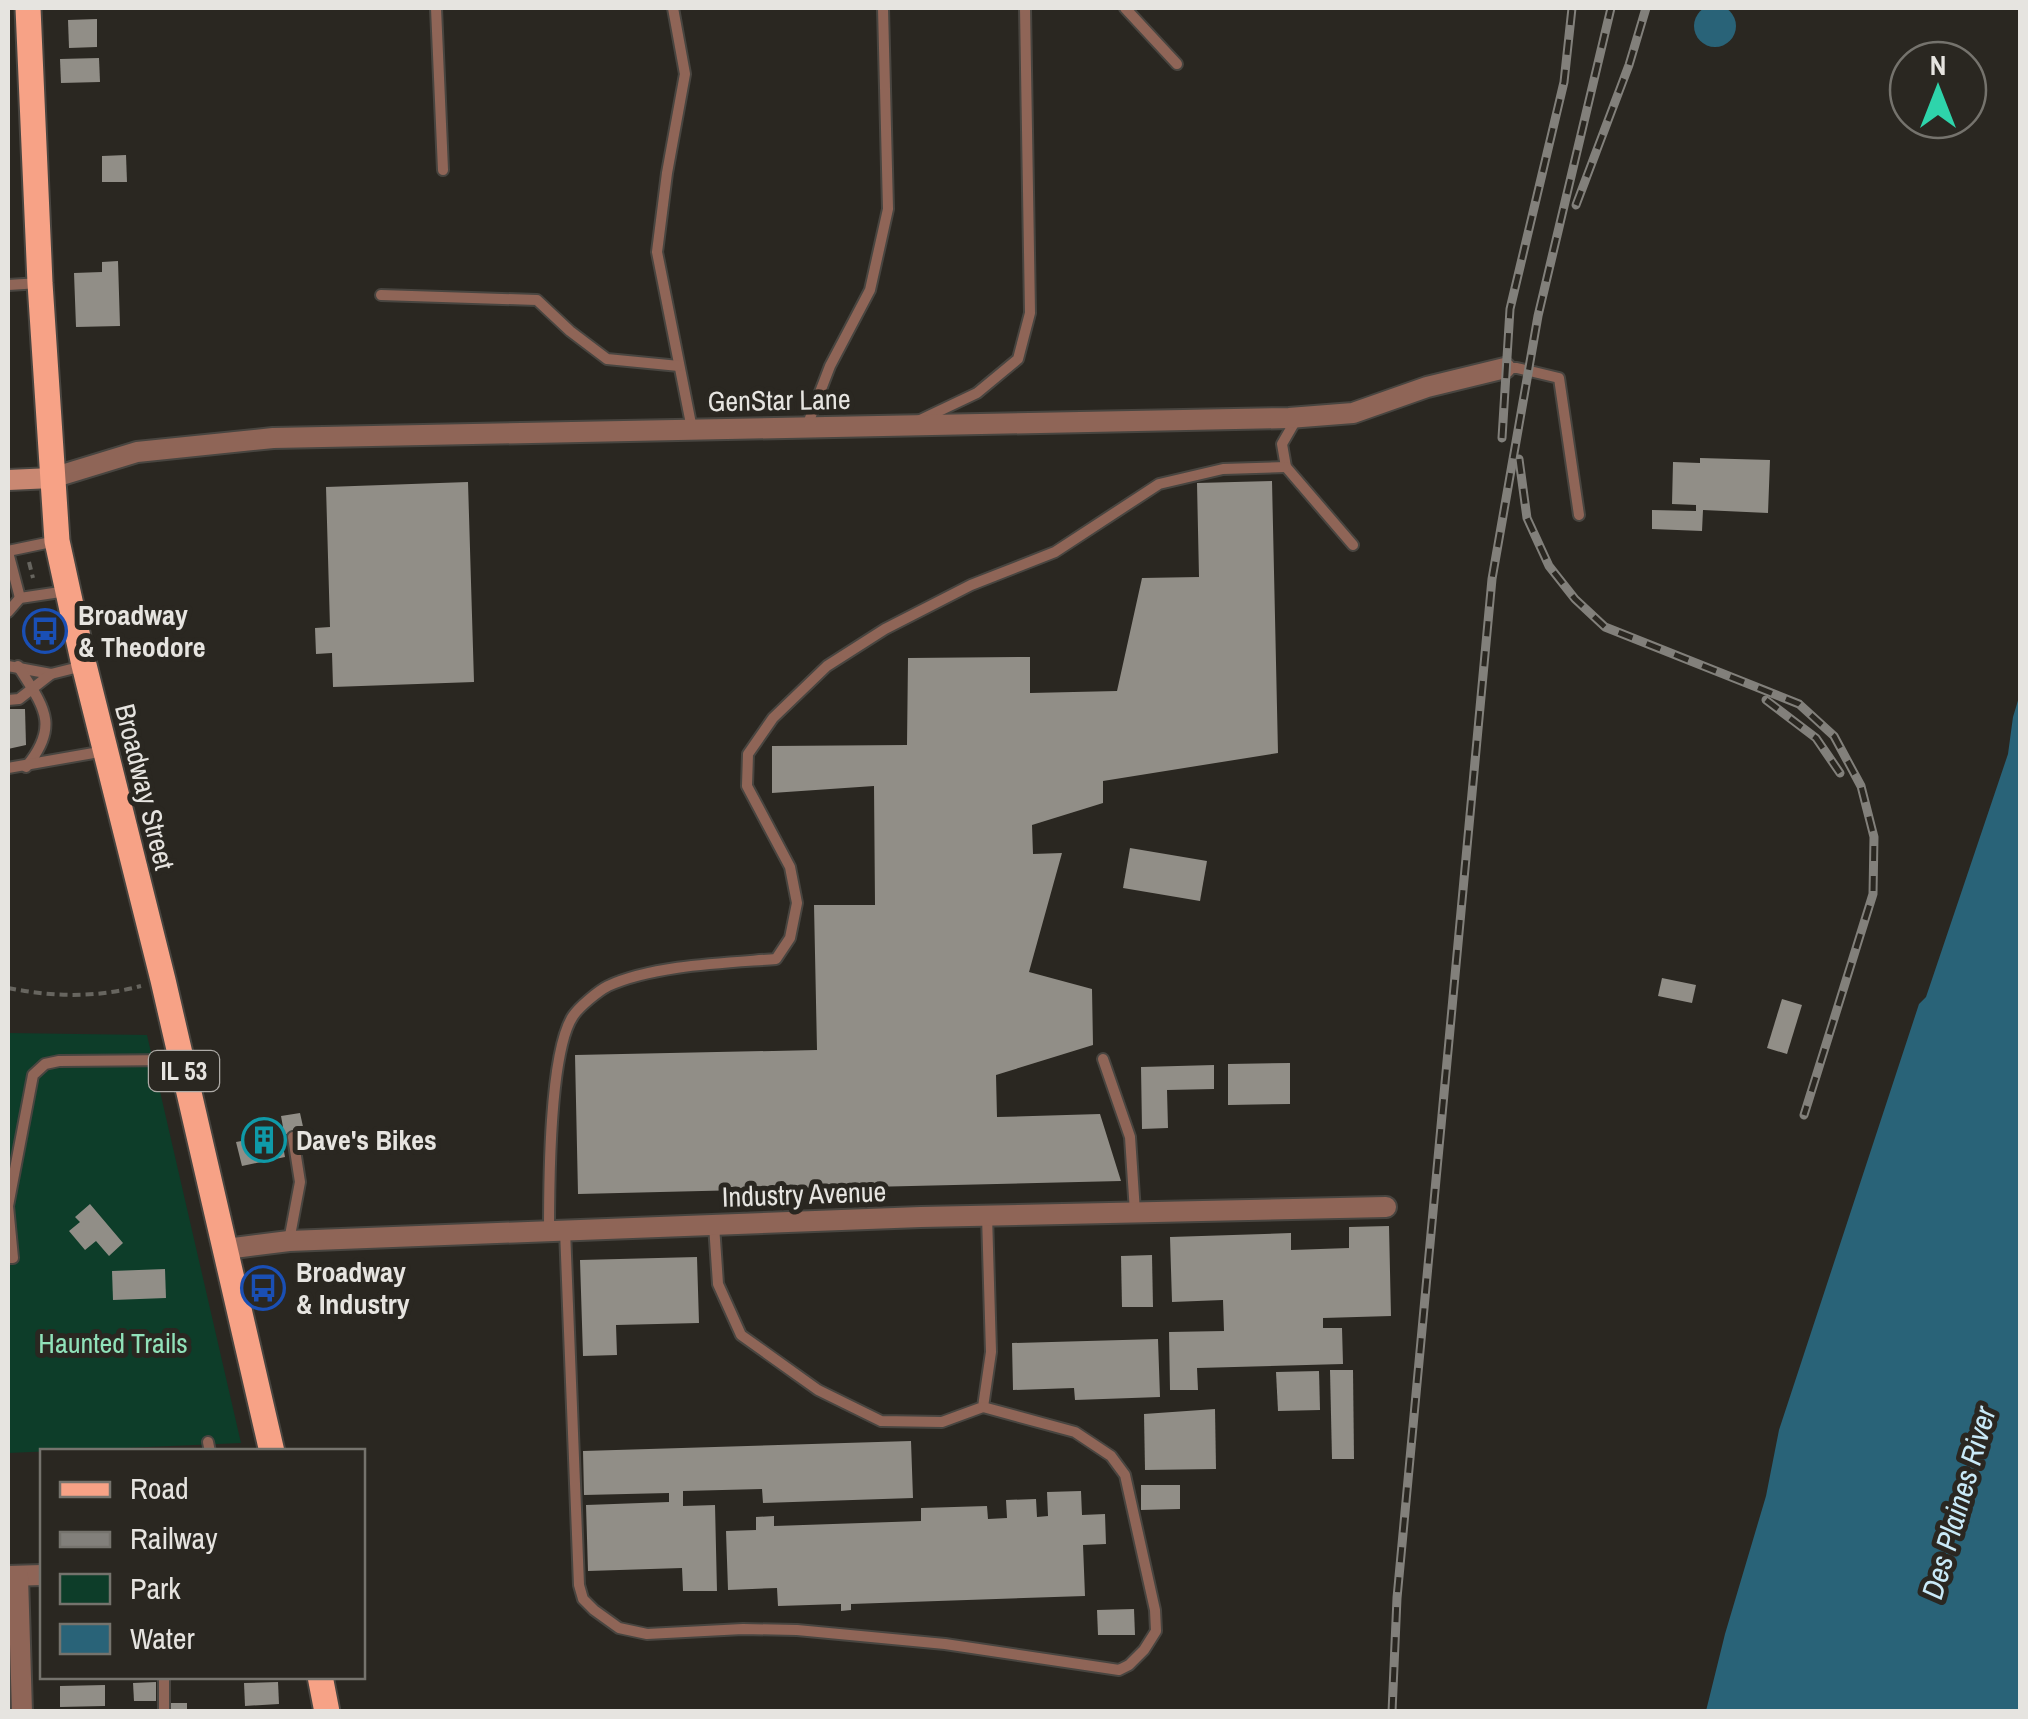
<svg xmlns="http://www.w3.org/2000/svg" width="2028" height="1719" font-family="'Archivo Narrow',sans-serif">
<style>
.green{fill:#0d3d29}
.water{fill:#296378}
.building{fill:#918e87}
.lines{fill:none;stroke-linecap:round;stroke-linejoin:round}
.lane-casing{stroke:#484540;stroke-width:14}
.street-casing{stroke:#484540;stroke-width:24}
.secondary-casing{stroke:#484540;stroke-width:24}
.primary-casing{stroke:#484540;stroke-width:29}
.path{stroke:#67655f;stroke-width:4;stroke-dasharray:8 5;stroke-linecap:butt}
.lane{stroke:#8f6557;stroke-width:10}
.street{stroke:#8f6557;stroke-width:20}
.secondary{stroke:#ca8872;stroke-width:20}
.primary{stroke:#f7a286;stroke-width:25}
.rail-casing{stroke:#82807b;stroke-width:9}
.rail{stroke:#2a2721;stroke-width:5;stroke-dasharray:15;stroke-linecap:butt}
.labels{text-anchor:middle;stroke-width:10;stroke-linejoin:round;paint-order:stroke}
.shield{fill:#2a2721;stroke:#aeaba7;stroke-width:2.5}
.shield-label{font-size:25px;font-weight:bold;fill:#e6e4e0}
.street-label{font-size:28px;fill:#e6e4e0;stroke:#2a2721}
.poi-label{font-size:28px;font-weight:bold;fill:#e6e4e0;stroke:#2a2721;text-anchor:start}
.park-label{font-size:28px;fill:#90e2b9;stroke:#2a2721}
.water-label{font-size:30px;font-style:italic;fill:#c9eaf8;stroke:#2a2721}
</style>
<rect width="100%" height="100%" fill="#2a2721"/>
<path class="green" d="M8,1033L147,1035L241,1443L8,1453Z"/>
<g class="water">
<circle cx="1715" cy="26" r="21"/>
<path d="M2020,694V1711H1706L1725,1634L1766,1496L1779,1430L1919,1004L1926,997L2008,754L2013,717Z"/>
</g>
<g class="building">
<path d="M97,19V47L69,48L68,20Z"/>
<path d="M99,58L100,82L61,83L60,59Z"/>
<path d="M126,155L127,182H102V156Z"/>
<path d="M118,261L120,326L76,327L74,273L102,272V262Z"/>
<path d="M1700,458L1770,460L1768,513L1703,510L1702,531L1652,529V510L1696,511V505L1672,504L1673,462L1700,463Z"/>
<path d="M1272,481L1278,753L1103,781V803L1032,825L1033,854L1062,853L1029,972L1092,989L1093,1045L996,1075L997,1117L1100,1114L1121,1181L578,1194L575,1055L817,1050L814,905H875L874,786L772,793V746L907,745L908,658L1030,657V693L1117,691L1142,578L1199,577L1197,483Z"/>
<path d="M468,482L474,682L333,687L332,653L316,654L315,628L330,627L326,487Z"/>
<path d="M8,709H25L26,745L8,749Z"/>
<path d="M1130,848L1207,861L1200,901L1123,888Z"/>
<path d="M1662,978L1696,985L1692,1003L1658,996Z"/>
<path d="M1782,999L1802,1005L1787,1054L1767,1048Z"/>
<path d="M1290,1063V1104L1228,1105V1064Z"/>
<path d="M1214,1065V1089L1167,1090L1168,1128L1142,1129L1141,1067Z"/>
<path d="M300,1113L304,1131L281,1135L285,1157L242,1166L236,1142L257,1138L256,1132L283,1127L281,1116Z"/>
<path d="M90,1204L123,1243L109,1256L96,1241L85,1250L69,1231L80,1222L75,1217Z"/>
<path d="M1389,1226L1391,1316L1323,1318V1328H1342L1343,1364L1197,1368L1198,1390H1170L1169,1332L1224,1331L1223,1300L1172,1302L1170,1237L1291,1233V1250L1349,1248V1227Z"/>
<path d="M1152,1255L1153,1307H1122L1121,1256Z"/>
<path d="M697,1257L699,1323L616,1325L617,1355L583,1356L580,1260Z"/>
<path d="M165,1269L166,1298L113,1300L112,1271Z"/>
<path d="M1158,1339L1160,1397L1075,1400L1074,1388L1013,1390L1012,1343Z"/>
<path d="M1330,1370H1353L1354,1459H1332Z"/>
<path d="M1319,1371L1320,1410L1278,1411L1276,1372Z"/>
<path d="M1215,1409L1216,1469L1145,1470L1144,1414Z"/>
<path d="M911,1441L913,1498L763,1503L762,1489L683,1491V1506L715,1505L717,1591H683L682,1568L588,1571L586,1505L669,1502V1493L584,1495L583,1451Z"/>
<path d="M1141,1485H1180V1509L1141,1510Z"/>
<path d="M1081,1491L1082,1515L1105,1514L1106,1544L1083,1545L1085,1596L851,1604V1610L841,1611V1604L778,1606L777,1588L728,1590L726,1531L756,1530V1517L774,1516V1526L921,1521V1508L987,1506L988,1519L1007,1518L1006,1500L1036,1499L1037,1517L1048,1516L1047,1492Z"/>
<path d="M1134,1609L1135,1635H1098L1097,1610Z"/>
<path d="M156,1682V1701H134L133,1683Z"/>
<path d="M278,1682L279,1704L245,1706L244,1683Z"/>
<path d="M105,1685V1706L60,1707V1686Z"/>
<rect x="168" y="1703" width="19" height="9"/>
</g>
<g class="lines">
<g class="lane-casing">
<g id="lane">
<path d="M436,8L443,170"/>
<path d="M673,8L685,74L667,173L657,252L692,429"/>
<path d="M1125,8L1177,64"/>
<path d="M8,285L40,283"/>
<path d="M381,295L537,300L570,331L607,359L679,366"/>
<path d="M1505,368H1517L1559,378L1579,515"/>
<path d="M1297,418L1282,444L1286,467L1353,545"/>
<path d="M918,421L977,393L1018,359L1030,313L1025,8"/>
<path d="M807,426L830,366L870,290L888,209L883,8"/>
<path d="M8,551L56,541"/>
<path d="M8,552L20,598"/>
<path d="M8,612L20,598L67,591"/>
<path d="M8,666L51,674L83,666"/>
<path d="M18,666C43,706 61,725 26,767"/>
<path d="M8,700L19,699L51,674"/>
<path d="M8,768L105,751"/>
<path d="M1103,1059L1130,1137L1135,1212"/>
<path d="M8,1206L33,1075L45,1064L59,1061L178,1060"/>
<path d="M714,1225L718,1284L741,1335L818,1390L881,1421L942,1422L983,1407L991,1352L987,1215"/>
<path d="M565,1230L579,1585L583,1599L594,1610L619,1628L647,1634L743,1629L797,1630L945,1644L1119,1670L1129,1665L1144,1650L1156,1631L1155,1610L1125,1475L1111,1456L1075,1432L983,1407"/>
<path d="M549,1231C549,1185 549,1052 573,1016C579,1007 598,991 608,986C654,965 725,963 776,959L790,938L797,903L790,867L747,786L748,754L773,718L827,666L885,629L971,585L1055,552L1159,484L1223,469L1286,467"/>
<path d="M289,1241L300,1182L293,1137"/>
<path d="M8,1258H13L8,1206"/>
<path d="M208,1442L210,1452"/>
<path d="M164,1676V1712"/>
</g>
</g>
<g class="street-casing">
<g id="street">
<path d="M52,478L137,452L273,438L1289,418L1353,413L1427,387L1505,368"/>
<path d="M226,1249L289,1241L921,1217L1386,1207"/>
<path d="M8,1576L42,1575"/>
<path d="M18,1576L22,1712"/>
</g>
</g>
<g class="secondary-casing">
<path id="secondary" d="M8,480L52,478"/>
</g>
<g class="primary-casing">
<g id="primary">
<path d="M28,8L40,283L57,541L84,665L163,980L272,1452"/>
<path d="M320,1676L327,1712"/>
</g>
</g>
<g class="path">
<path d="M29,562L33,578"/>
<path d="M8,988C54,997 95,998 141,986"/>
</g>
<use href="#lane" class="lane"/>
<use href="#street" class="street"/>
<use href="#secondary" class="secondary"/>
<use href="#primary" class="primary"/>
<g class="rail-casing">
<g id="rail">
<path d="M1576,205L1629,65L1646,8"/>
<path d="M1502,438L1510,309L1564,82L1572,8"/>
<path d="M1519,459L1527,518L1549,566L1575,599L1605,627L1799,704L1834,736L1861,786L1874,837L1873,894L1804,1115"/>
<path d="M1766,700L1816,738L1840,773"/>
<path d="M1392,1712L1397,1598L1492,579L1538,316L1611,8"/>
</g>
</g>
<use href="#rail" class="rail"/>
</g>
<defs>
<g id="bus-ring" transform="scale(2.25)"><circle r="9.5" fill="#2a2721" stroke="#1a4fb4" stroke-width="1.5"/><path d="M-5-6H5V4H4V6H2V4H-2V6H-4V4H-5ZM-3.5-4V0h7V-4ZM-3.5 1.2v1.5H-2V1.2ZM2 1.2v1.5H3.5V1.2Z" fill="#1a4fb4"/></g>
<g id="building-ring" transform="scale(2.25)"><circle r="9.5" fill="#2a2721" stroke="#0f9aa8" stroke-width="1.5"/><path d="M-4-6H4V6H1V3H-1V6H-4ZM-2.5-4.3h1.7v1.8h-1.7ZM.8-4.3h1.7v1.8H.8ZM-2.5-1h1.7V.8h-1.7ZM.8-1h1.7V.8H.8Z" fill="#0f9aa8"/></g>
</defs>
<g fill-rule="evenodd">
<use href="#bus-ring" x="45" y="631"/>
<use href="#building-ring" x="264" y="1140"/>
<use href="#bus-ring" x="263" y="1288"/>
</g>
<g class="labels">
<rect class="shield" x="149" y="1051" width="70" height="40" rx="8"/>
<g class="shield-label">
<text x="184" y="1080">IL 53</text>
</g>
<g class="street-label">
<text transform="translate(779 400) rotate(-1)" y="10">GenStar Lane</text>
<text transform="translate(145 787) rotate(76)" y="10">Broadway Street</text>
<text transform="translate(804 1194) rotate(-2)" y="10">Industry Avenue</text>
</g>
<g class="poi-label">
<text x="78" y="625">Broadway<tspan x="78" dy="32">&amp; Theodore</tspan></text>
<text x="296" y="1150">Dave's Bikes</text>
<text x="296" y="1282">Broadway<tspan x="296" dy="32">&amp; Industry</tspan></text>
</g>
<g class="park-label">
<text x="113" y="1353">Haunted Trails</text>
</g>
<g class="water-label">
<text transform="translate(1959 1503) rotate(-74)" y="10">Des Plaines River</text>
</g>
</g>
<rect width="2028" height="1719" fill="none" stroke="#e6e4e0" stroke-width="20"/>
<rect x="40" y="1449" width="325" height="230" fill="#2a2721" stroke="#75736d" stroke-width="2.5"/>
<rect x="60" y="1482" width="50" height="15" fill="#f7a286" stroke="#75736d" stroke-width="2.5"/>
<text x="130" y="1499" font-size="30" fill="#e6e4e0">Road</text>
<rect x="60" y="1532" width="50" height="15" fill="#82807b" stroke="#75736d" stroke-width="2.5"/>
<text x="130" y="1549" font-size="30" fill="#e6e4e0">Railway</text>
<rect x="60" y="1574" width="50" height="30" fill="#0d3d29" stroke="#75736d" stroke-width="2.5"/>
<text x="130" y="1599" font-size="30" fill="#e6e4e0">Park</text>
<rect x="60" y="1624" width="50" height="30" fill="#296378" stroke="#75736d" stroke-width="2.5"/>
<text x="130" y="1649" font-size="30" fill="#e6e4e0">Water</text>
<g transform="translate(1938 90)"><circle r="48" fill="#2a2721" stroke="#75736d" stroke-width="2.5"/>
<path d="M0-8L18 38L0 25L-18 38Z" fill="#2ed4ab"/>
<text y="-15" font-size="28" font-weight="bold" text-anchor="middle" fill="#e6e4e0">N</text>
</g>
</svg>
